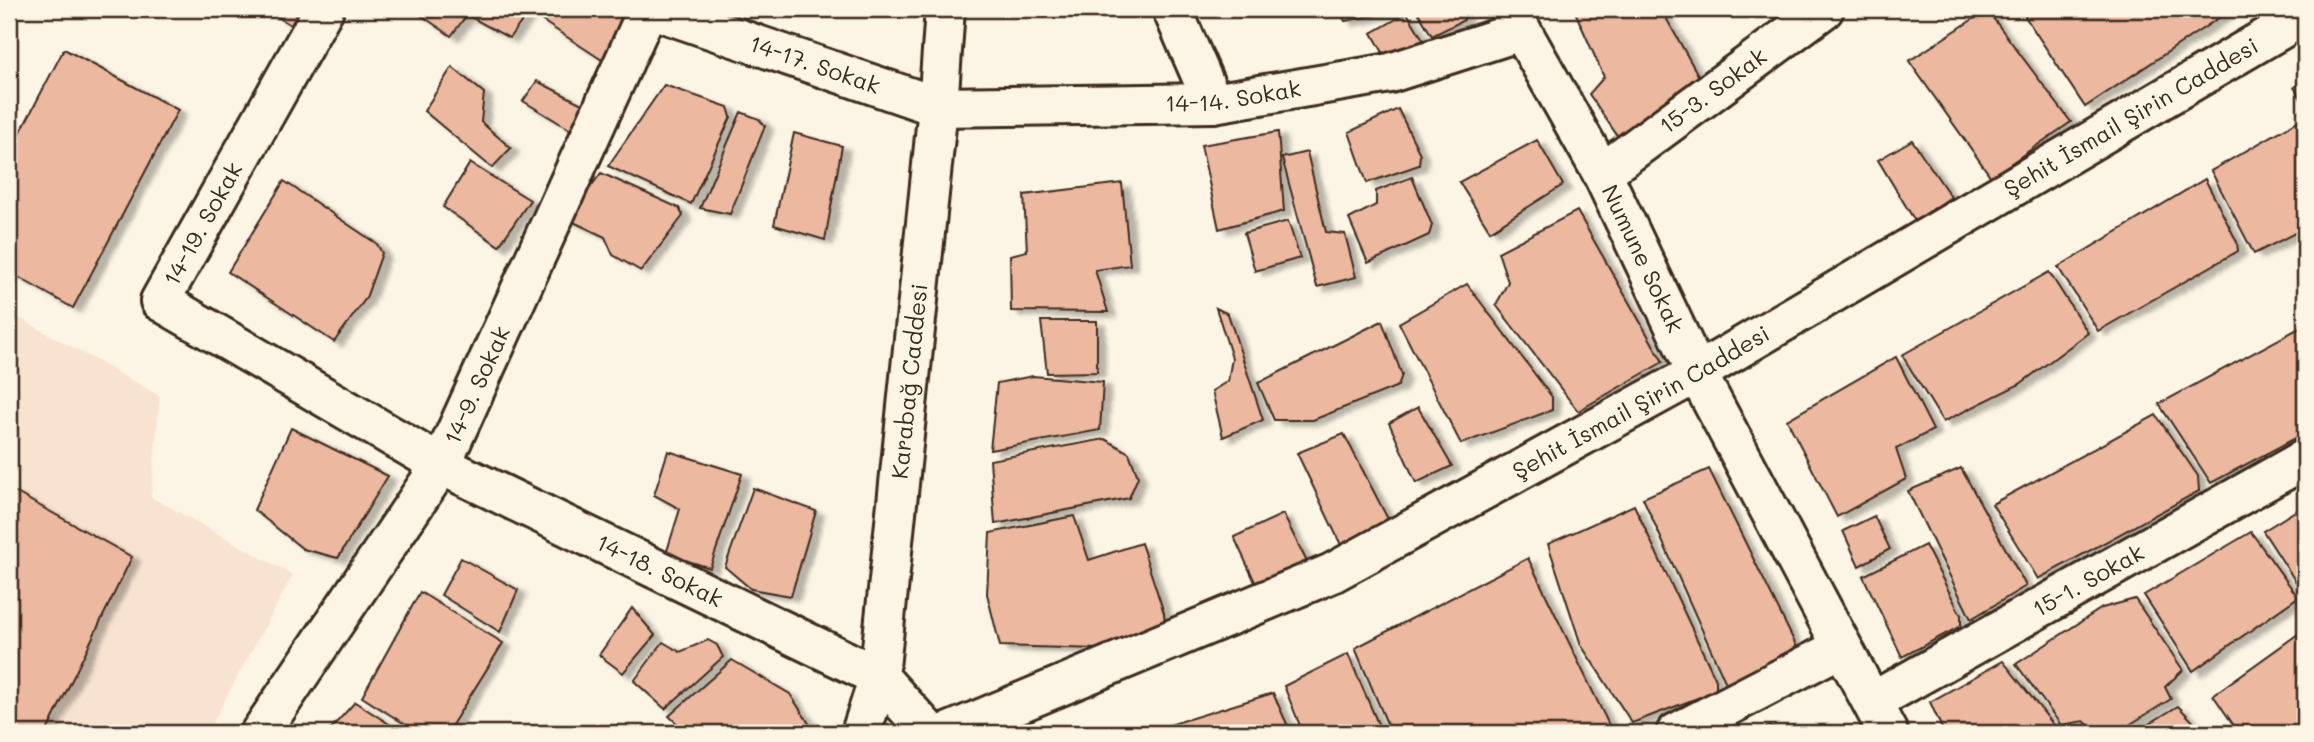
<svg xmlns="http://www.w3.org/2000/svg" width="2314" height="742" font-family="Mali,sans-serif">
<style>
.built{fill:#f8e3d0}
.building{fill:#edb8a0;stroke:#3b2a1e;stroke-width:2;filter:url(#shadow)}
.lines{fill:none;stroke-linecap:round;stroke-linejoin:round}
.minor-casing{stroke:#3b2a1e;stroke-width:44}
.minor{stroke:#fcf5e5;stroke-width:38}
.labels{text-anchor:middle;stroke-width:5;stroke-linejoin:round;paint-order:stroke}
.street-label{font-size:23px;fill:#3b2a1e;stroke:#fcf5e5}
</style>
<defs>
<filter id="shadow"><feDropShadow dx="8" dy="4.5" stdDeviation="2" flood-color="#0004"/></filter>
</defs>
<rect width="100%" height="100%" fill="#fcf5e5"/>
<filter id="ink" filterUnits="userSpaceOnUse"><feTurbulence type="fractalNoise" baseFrequency=".0143" numOctaves="2"/><feDisplacementMap in="SourceGraphic" scale="14" xChannelSelector="R" yChannelSelector="G"/><feConvolveMatrix kernelMatrix="1 2 1 2 8 2 1 2 1" color-interpolation-filters="sRGB"/></filter>
<g filter="url(#ink)">
<path class="built" d="M9,312L160,396L151,497L293,575L207,733H9Z"/>
<g class="building">
<path d="M265,9H303L294,27Z"/>
<path d="M412,9H515L526,16L509,38L467,15L451,36Z"/>
<path d="M537,9H627L608,64L538,18Z"/>
<path d="M1339,9H1396L1391,12L1345,21Z"/>
<path d="M1416,9H1462L1464,20L1432,36Z"/>
<path d="M1583,9H1661L1702,82L1619,138L1589,94L1604,77L1576,14Z"/>
<path d="M2020,9H2232L2085,107Z"/>
<path d="M1987,10L2071,122L1991,177L1909,61Z"/>
<path d="M1407,13L1424,41L1390,65L1372,33Z"/>
<path d="M64,49L178,110L73,308L9,272V154Z"/>
<path d="M452,67L484,93L481,122L511,148L492,168L424,111Z"/>
<path d="M2305,80V106L2294,87Z"/>
<path d="M537,81L584,105L571,130L523,101Z"/>
<path d="M664,85L728,107L731,117L691,204L608,166Z"/>
<path d="M1398,109L1420,154L1419,165L1367,183L1349,132Z"/>
<path d="M741,112L759,119L765,126L730,214L700,208Z"/>
<path d="M2303,118L2305,123V228L2254,254L2211,171Z"/>
<path d="M1278,132L1284,211L1219,229L1201,145Z"/>
<path d="M794,133L842,146L825,240L774,225Z"/>
<path d="M1537,140L1563,185L1490,231L1459,182Z"/>
<path d="M1912,140L1951,197L1915,221L1878,160Z"/>
<path d="M1307,152L1326,232L1345,234L1356,277L1317,287L1282,158Z"/>
<path d="M470,163L530,200L499,246L443,207Z"/>
<path d="M601,173L679,208L683,216L641,271L613,255L605,237L567,219Z"/>
<path d="M1412,177L1432,225L1429,235L1368,263L1349,219L1376,205V191Z"/>
<path d="M2205,179L2237,242L2238,251L2098,331L2058,267Z"/>
<path d="M284,181L377,244L382,253L366,298L334,342L228,272Z"/>
<path d="M1122,183L1130,265L1095,270L1108,312L1011,311L1010,255L1027,251L1024,195Z"/>
<path d="M1577,211L1663,362L1578,411L1496,305L1508,282L1498,252Z"/>
<path d="M1288,221L1300,258L1255,271L1244,233Z"/>
<path d="M2049,272L2088,333L2020,384L1943,422L1902,355Z"/>
<path d="M1467,284L1552,397V410L1461,444L1399,323Z"/>
<path d="M1216,308L1228,314L1263,420L1223,437L1212,391L1228,381L1232,358Z"/>
<path d="M1041,321H1097V372L1047,373Z"/>
<path d="M1382,321L1402,375L1398,386L1313,420H1274L1258,383Z"/>
<path d="M2305,325V433L2211,483L2159,404Z"/>
<path d="M1896,357L1933,430L1896,449L1906,479L1837,517L1787,420Z"/>
<path d="M1033,376L1103,382L1100,430L990,450L997,383Z"/>
<path d="M1418,407L1452,466L1416,483L1389,423Z"/>
<path d="M2156,415L2198,476L2199,491L2038,579L1992,504Z"/>
<path d="M291,428L388,476L338,558L303,549L254,510Z"/>
<path d="M1344,434L1390,523L1341,545L1297,453Z"/>
<path d="M1105,439L1129,453L1138,477L1129,498L995,524L990,460Z"/>
<path d="M668,451L742,474L710,568L666,554L680,509L654,495Z"/>
<path d="M1961,468L2026,586L1971,619L1908,491Z"/>
<path d="M1709,469L1797,647L1800,660L1728,688L1643,498Z"/>
<path d="M753,488L816,511L791,596L751,589L725,567Z"/>
<path d="M13,491L132,557L46,733H9V498Z"/>
<path d="M1634,505L1716,680V691L1632,723L1581,645L1548,544Z"/>
<path d="M2305,505V596L2263,531Z"/>
<path d="M1283,514L1308,564L1261,595L1234,537Z"/>
<path d="M1074,516L1089,560L1141,543L1164,613L1165,626L1099,649L1000,646L987,594L990,533Z"/>
<path d="M1874,516L1890,549L1859,566L1843,531Z"/>
<path d="M2251,532L2298,597L2193,671L2144,595Z"/>
<path d="M1925,545L1961,615V626L1902,657L1863,576Z"/>
<path d="M461,558L518,590L500,632L441,595Z"/>
<path d="M1528,558L1609,725L1607,733H1391L1355,648Z"/>
<path d="M420,592L503,643L447,733H419L362,697Z"/>
<path d="M2135,599L2183,670L2165,687L2171,699L2116,733H2097L2084,721L2061,725L2016,664L2102,608Z"/>
<path d="M632,608L655,635L623,673L599,655Z"/>
<path d="M2305,629V733H2239L2213,695Z"/>
<path d="M708,640L717,645L723,657L665,709L634,681L663,642L680,652Z"/>
<path d="M1348,654L1382,733H1303L1284,686Z"/>
<path d="M732,660L790,694L815,733H687L669,716Z"/>
<path d="M2003,661L2056,728L2052,733H1944L1930,702Z"/>
<path d="M1273,693L1291,733H1170L1166,726Z"/>
<path d="M355,702L403,733H327Z"/>
<path d="M2178,706L2201,730L2224,725L2229,733H2134Z"/>
<path d="M1769,726L1784,733H1757Z"/>
</g>
<g class="lines">
<g class="minor-casing">
<g id="minor">
<path id="s1" d="M324,9L160,301L441,465L879,677L861,733"/>
<path id="s2" d="M652,9L938,107L1213,103L1390,73L1521,31"/>
<path d="M1172,9L1213,103"/>
<path id="s3" d="M1510,10L1602,173L1697,373L1888,733"/>
<path id="s4" d="M1602,173L1824,9"/>
<path id="s5" d="M1872,702L2305,459"/>
<path id="s6" d="M260,733L441,465L648,9"/>
<path id="s7" d="M930,733L879,677L938,107L945,9"/>
<path id="s8" d="M947,733L1332,573L1697,373L2305,15"/>
<path d="M1676,733L1842,647"/>
</g>
</g>
<use href="#minor" class="minor"/>
</g>
</g>
<g class="labels">
<g class="street-label">
<text dy="8" stroke="none"><textPath href="#s2" startOffset="172">14-17. Sokak</textPath></text>
<text dy="8" stroke="none"><textPath href="#s4" startOffset="138">15-3. Sokak</textPath></text>
<text dy="8" stroke="none"><textPath href="#s2" startOffset="598">14-14. Sokak</textPath></text>
<text dy="8" stroke="none"><textPath href="#s8" startOffset="1337">Şehit İsmail Şirin Caddesi</textPath></text>
<text transform="translate(203 224) rotate(-61)" y="8">14-19. Sokak</text>
<text dy="8" stroke="none"><textPath href="#s3" startOffset="282">Numune Sokak</textPath></text>
<text dy="8" stroke="none"><textPath href="#s7" startOffset="373">Karabağ Caddesi</textPath></text>
<text dy="8" stroke="none"><textPath href="#s6" startOffset="411">14-9. Sokak</textPath></text>
<text dy="8" stroke="none"><textPath href="#s8" startOffset="770">Şehit İsmail Şirin Caddesi</textPath></text>
<text dy="8" stroke="none"><textPath href="#s1" startOffset="903">14-18. Sokak</textPath></text>
<text dy="8" stroke="none"><textPath href="#s5" startOffset="248">15-1. Sokak</textPath></text>
</g>
</g>
<rect width="2314" height="742" fill="none" stroke="#fcf5e5" stroke-width="35"/>
<rect x="18" y="18" width="2279" height="707" fill="none" stroke="#3b2a1e" stroke-width="2.5" filter="url(#ink)"/>
</svg>
